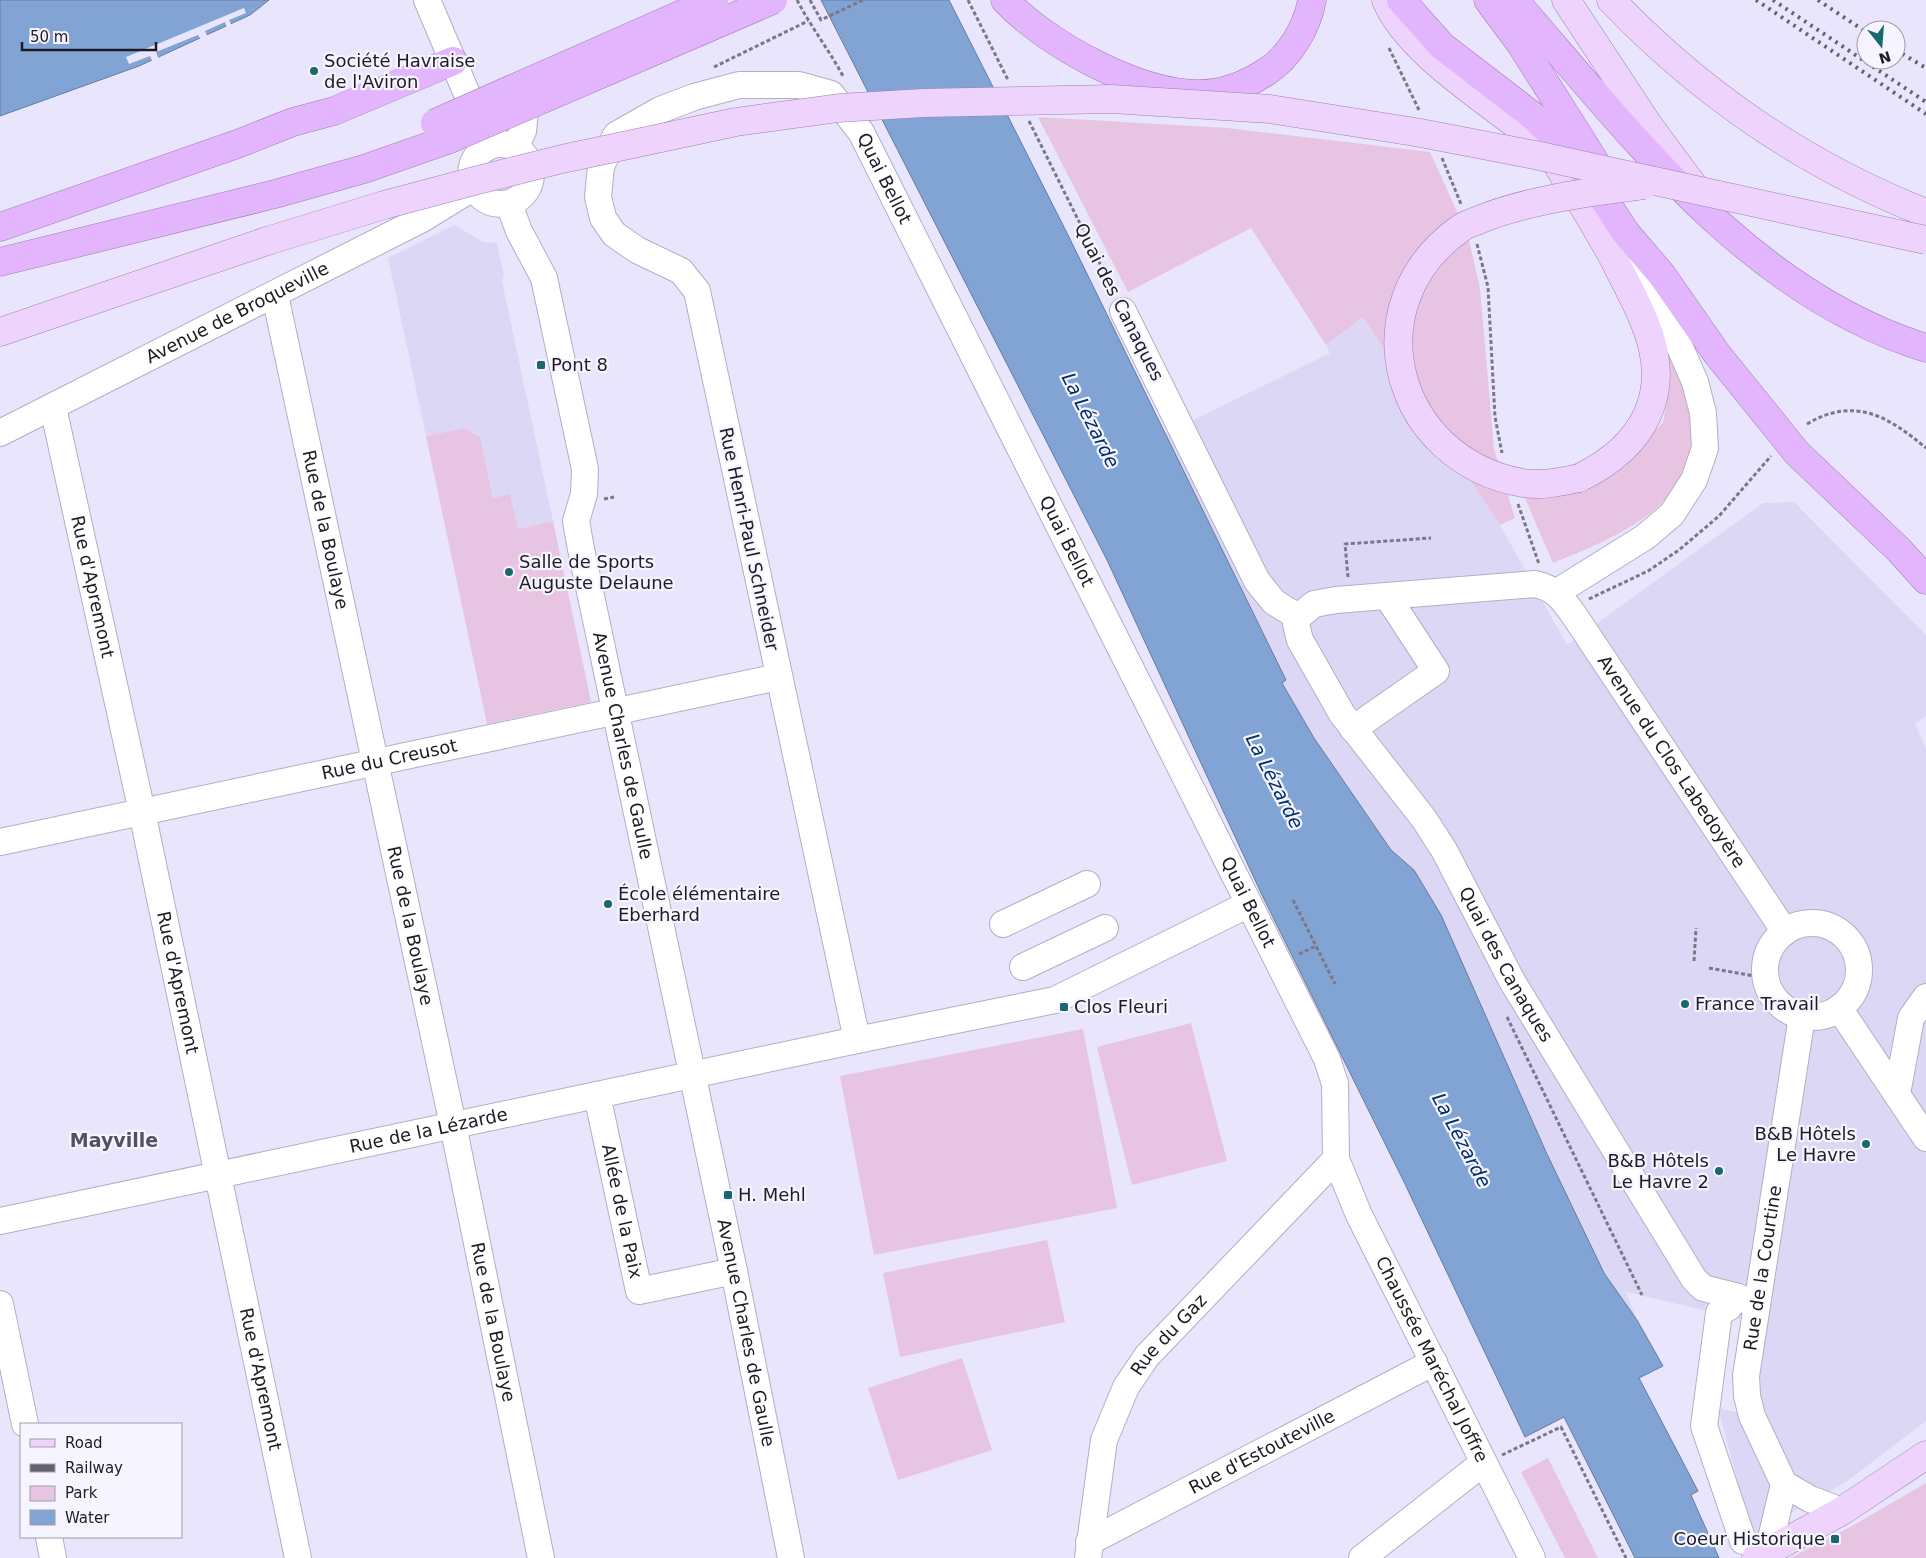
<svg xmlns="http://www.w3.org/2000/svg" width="1926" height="1558" font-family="'DejaVu Sans',sans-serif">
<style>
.built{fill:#dcd7f5}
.green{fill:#e7c4e1}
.water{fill:#82a4d4;stroke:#647b9f}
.pier{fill:#e9e5fc}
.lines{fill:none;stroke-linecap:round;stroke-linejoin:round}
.minor-casing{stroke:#b3aec5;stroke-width:28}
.major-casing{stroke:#9e7fb0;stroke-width:29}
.highway-casing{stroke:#9e7fb0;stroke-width:29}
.path{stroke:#7a7786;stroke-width:3;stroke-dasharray:4 2.5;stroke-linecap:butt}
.minor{stroke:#fff;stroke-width:26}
.major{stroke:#eed3fd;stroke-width:28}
.highway{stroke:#e3b5fc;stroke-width:28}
.rail{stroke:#63616e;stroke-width:4;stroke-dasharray:2.5 5;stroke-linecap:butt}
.major-bridge-casing{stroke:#9e7fb0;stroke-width:29;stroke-linecap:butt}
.highway-bridge-casing{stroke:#9e7fb0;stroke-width:29;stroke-linecap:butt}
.major-bridge{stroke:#eed3fd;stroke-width:28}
.highway-bridge{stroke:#e3b5fc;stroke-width:28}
.poi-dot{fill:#1a686c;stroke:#f6f4fe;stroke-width:2}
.labels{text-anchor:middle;stroke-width:4.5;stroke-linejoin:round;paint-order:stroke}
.poi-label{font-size:18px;fill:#1d1c24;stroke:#f6f4fe;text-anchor:start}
.street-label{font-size:18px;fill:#1d1c24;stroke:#f6f4fe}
.water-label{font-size:19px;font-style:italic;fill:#002f67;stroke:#f6f4fe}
.neighbourhood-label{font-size:19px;font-weight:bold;fill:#545064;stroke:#f6f4fe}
</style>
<rect width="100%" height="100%" fill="#e9e5fc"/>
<g class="built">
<path d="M454,225L483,242L497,243L504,275L502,281L553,521L518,529L510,494L493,498L480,437L465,428L426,436L388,258Z"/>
<path d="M1363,317L1500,525L1567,645L1763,503L1794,502L1926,635V716L1915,724L1926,749V1421L1846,1482L1752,1535L1718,1408L1740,1413L1733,1376L1742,1319L1626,1292L1637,1320L1604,1273L1546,1152L1441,915L1414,870L1391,850L1314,738L1282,682L1286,680L1165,434L1330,353L1326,345Z"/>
</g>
<g class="green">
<path d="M1038,117L1227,128L1430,152L1468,236L1480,289L1494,449L1515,518L1500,525L1363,317L1326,345L1251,228L1128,292Z"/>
<path d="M1667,351C1675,369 1686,387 1692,406C1694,413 1693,422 1694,429C1698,505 1612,539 1553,563L1524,496L1584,488L1624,467L1663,422L1670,386Z"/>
<path d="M465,428L480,437L493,498L510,494L518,529L553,521L591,702L487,724L426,436Z"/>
<path d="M1191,1023L1227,1161L1132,1185L1097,1047Z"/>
<path d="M1083,1029L1117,1208L874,1255L840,1076Z"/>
<path d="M1047,1240L1065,1322L900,1357L883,1273Z"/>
<path d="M962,1358L992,1450L898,1480L868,1388Z"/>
<path d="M1548,1458L1598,1558H1565L1521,1472Z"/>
<path d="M1926,1483V1558H1790L1854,1525Z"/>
</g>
<g class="water">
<path d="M0,0H269L250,15L139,66L0,116Z"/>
<path d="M821,0H949L1068,235L1286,680L1282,683L1314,738L1391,850L1414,870L1441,915L1546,1152L1604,1273L1637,1320L1663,1366L1639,1378L1698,1491L1691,1495L1719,1558H1635L1564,1417L1525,1437L1404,1182L1262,895L1107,560Z"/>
</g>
<path class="pier" d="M244,8L246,13L229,20L232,26L227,28L225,22L205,31L208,37L201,40L198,35L156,52L159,60L153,63L150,56L129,64L126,57Z"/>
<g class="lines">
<g class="minor-casing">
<g id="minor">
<path d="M427,0L481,127"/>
<circle cx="501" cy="174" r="30"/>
<path d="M515,147L523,131L527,92L530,90"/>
<path id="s1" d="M509,204L519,231L544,278L585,469L584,494L576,521L581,549L734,1271L791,1558"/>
<path id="s2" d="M275,295L453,1125L541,1558"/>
<path d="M1123,311L1257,581L1274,602L1298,617"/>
<path id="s3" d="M53,407L142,812L298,1558"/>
<path id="s4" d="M0,433L422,219L474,187"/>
<path d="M1557,592L1645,537L1672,514L1694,480L1705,448L1703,413L1695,382L1678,343L1625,260"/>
<path id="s5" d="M1298,617L1296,624L1300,640L1342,714L1424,819L1444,850L1512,981L1694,1279L1703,1288L1735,1296L1756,1304"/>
<path id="s6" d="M1298,617L1314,604L1336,600L1535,584C1556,588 1564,601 1576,618L1785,932"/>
<path d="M1353,729L1436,671L1387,596"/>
<path id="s7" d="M0,842L778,677"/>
<circle cx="1812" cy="970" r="47"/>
<path d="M1003,924L1087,884"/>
<path d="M1023,967L1105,928"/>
<path d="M1839,1008L1926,1138"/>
<path id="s8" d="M857,1040L697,291L681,271L637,250L614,234L603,218L598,197L601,166L616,135L660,110L694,97L739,85H799L831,94L861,132L1327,1059L1335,1084L1336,1159L1359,1215L1532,1558"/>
<path d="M1897,1094L1911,1018L1926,997"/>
<path id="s9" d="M597,1095L639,1291L734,1271"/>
<path id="s10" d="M0,1221L857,1040L1055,1000L1249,904"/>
<path d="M1735,1296L1729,1307L1719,1313L1704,1426L1743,1541"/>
<path d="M0,1304L25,1424"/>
<path d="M1784,1484L1810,1499L1842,1511"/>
<path d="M49,1537L53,1558"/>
<path id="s11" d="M1089,1542L1434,1362"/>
<path id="s12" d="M1768,1551L1784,1484L1752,1416L1747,1396L1746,1376L1802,1016"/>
<path id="s13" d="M1088,1558L1104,1440L1126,1387L1147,1356L1336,1159"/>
<path d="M1362,1558L1483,1463"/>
</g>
</g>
<g class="major-casing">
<g id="major">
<path d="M1386,0C1405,47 1475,93 1515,124C1525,133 1539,140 1547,150C1555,159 1561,172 1568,182C1585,208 1601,235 1616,263C1625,282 1636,301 1644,321C1674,392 1645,446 1579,478"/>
<path d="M1566,0L1647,123L1698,192"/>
<path d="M1611,0C1701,94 1804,165 1926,213"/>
<path d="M0,332L267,241"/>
<path d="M1756,1558L1842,1511L1926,1455"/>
</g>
</g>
<g class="highway-casing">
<g id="highway">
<path d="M1005,0C1046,44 1138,94 1199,94C1223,94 1246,85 1266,72C1290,57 1307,27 1312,0"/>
<path d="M1401,0L1442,46L1533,116L1559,141L1594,184L1626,233L1662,275L1717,354L1797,453L1899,550L1926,580"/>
<path d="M1488,0L1520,43L1595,162"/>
<path d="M1514,0C1631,134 1749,293 1926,348"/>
<path d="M0,227L240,143L293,122L334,111L453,61"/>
<path d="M0,262L275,194L364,169L450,139"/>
</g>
</g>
<g class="path">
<path d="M797,0C811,27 829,50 843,76"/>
<path d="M810,0L821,20L863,0"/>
<path d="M968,0L1008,80"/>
<path d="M1389,48L1419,110"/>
<path d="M714,67L808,21"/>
<path d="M1029,121L1114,292"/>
<path d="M1442,158L1461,204"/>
<path d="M1477,244L1488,287L1495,417L1502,453"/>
<path d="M1807,424C1854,396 1888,416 1926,448"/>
<path d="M604,499L614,497"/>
<path d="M1518,504L1539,564"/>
<path d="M1348,577L1345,544L1431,538"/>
<path d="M1589,599L1648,571L1679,550L1719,516L1771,456"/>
<path d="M1293,900L1335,984"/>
<path d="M1299,954L1316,946"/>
<path d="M1694,961L1696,928"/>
<path d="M1709,968L1766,978"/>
<path d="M1507,1017L1642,1295"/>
<path d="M1502,1455L1561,1427L1626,1558"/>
</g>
<use href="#minor" class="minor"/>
<use href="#major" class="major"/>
<use href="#highway" class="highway"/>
<g class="rail">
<path d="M1756,0L1926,114"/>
<path d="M1773,0L1926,102"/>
<path d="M1818,0L1866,32"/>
<path d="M1896,50L1926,68"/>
</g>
<g class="major-bridge-casing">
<g id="major-bridge">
<path d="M267,241L384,205L478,180L562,159L736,122L839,108L923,103L1111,99L1270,109L1415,132L1535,155L1926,240"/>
<path d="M1579,478C1560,482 1542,486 1523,483C1395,461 1351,305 1461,228C1466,224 1475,222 1481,219C1532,199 1590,192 1644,185"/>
</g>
</g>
<g class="highway-bridge-casing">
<g id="highway-bridge">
<path d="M435,123L714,0"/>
<path d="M450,139L773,0"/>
</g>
</g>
<use href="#major-bridge" class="major-bridge"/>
<use href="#highway-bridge" class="highway-bridge"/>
</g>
<g class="poi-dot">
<circle cx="314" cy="71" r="5"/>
<rect x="536" y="360" width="10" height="10" rx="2.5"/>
<circle cx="509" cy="572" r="5"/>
<circle cx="608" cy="904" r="5"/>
<circle cx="1685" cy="1004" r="5"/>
<rect x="1059" y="1002" width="10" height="10" rx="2.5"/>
<circle cx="1866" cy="1144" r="5"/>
<circle cx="1719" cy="1171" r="5"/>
<rect x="723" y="1190" width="10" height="10" rx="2.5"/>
<rect x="1830" y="1534" width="10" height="10" rx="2.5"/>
</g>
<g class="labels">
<g class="poi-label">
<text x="324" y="67">Société Havraise<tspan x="324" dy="21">de l'Aviron</tspan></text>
<text x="551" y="371">Pont 8</text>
<text x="519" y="568">Salle de Sports<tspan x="519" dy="21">Auguste Delaune</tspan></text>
<text x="618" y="900">École élémentaire<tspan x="618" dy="21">Eberhard</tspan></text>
<text x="1695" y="1010">France Travail</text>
<text x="1074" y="1013">Clos Fleuri</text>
<text x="1856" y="1140" text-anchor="end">B&amp;B Hôtels<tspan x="1856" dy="21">Le Havre</tspan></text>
<text x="1709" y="1167" text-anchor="end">B&amp;B Hôtels<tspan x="1709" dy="21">Le Havre 2</tspan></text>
<text x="738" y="1201">H. Mehl</text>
<text x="1825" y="1545" text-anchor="end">Coeur Historique</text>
</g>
<g class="street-label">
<text dy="6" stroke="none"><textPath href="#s8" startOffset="1302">Quai Bellot</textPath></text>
<text transform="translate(1119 302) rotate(63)" y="6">Quai des Canaques</text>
<text dy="6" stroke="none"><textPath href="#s4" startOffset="266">Avenue de Broqueville</textPath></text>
<text dy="6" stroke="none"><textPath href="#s2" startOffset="240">Rue de la Boulaye</textPath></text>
<text transform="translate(749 539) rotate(78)" y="6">Rue Henri-Paul Schneider</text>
<text dy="6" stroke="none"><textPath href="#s8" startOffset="1708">Quai Bellot</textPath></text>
<text dy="6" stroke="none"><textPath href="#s3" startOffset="184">Rue d'Apremont</textPath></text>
<text dy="6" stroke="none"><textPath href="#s1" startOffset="560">Avenue Charles de Gaulle</textPath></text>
<text dy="6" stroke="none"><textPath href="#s7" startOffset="398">Rue du Creusot</textPath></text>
<text dy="6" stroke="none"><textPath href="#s6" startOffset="470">Avenue du Clos Labedoyère</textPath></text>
<text dy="6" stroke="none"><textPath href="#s8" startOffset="2112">Quai Bellot</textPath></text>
<text dy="6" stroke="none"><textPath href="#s2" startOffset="645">Rue de la Boulaye</textPath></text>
<text dy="6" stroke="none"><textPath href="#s5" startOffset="409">Quai des Canaques</textPath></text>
<text dy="6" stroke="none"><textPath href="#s3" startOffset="589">Rue d'Apremont</textPath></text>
<text dy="6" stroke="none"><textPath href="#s10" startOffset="438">Rue de la Lézarde</textPath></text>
<text dy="6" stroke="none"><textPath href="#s9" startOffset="119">Allée de la Paix</textPath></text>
<text dy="6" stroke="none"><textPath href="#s12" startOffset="294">Rue de la Courtine</textPath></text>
<text dy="6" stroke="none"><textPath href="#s2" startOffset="1050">Rue de la Boulaye</textPath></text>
<text dy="6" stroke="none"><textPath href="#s1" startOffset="1160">Avenue Charles de Gaulle</textPath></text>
<text dy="6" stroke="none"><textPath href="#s13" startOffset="244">Rue du Gaz</textPath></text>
<text dy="6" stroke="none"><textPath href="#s8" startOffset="2611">Chaussée Maréchal Joffre</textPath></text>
<text dy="6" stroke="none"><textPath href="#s3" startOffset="994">Rue d'Apremont</textPath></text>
<text dy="6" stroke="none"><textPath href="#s11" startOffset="195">Rue d'Estouteville</textPath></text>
</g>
<g class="water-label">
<text transform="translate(1091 420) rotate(63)" y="7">La Lézarde</text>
<text transform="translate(1275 781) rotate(63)" y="7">La Lézarde</text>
<text transform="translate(1462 1140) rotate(62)" y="7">La Lézarde</text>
</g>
<g class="neighbourhood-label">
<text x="114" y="1147">Mayville</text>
</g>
</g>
<rect x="20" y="1423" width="162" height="115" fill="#f6f4fe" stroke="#9f9ea7"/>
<rect x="30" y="1439" width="25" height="8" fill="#eed3fd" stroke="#9f9ea7"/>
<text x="65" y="1448" font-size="15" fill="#1d1c24">Road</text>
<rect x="30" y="1464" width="25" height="8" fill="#63616e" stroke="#9f9ea7"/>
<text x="65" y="1473" font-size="15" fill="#1d1c24">Railway</text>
<rect x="30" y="1486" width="25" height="15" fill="#e7c4e1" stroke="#9f9ea7"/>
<text x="65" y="1498" font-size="15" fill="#1d1c24">Park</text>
<rect x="30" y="1510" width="25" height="15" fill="#82a4d4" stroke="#9f9ea7"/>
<text x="65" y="1523" font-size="15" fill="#1d1c24">Water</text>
<g transform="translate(1881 45) rotate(163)"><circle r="24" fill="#f6f4fe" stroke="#9f9ea7"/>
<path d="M0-4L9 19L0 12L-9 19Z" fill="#1a686c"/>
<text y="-8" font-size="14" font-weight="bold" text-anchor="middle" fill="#1d1c24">N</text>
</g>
<path d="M22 42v8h134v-8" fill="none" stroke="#1d1c24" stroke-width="2.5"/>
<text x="30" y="42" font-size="15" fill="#1d1c24" stroke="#f6f4fe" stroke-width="4" paint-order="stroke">50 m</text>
</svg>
